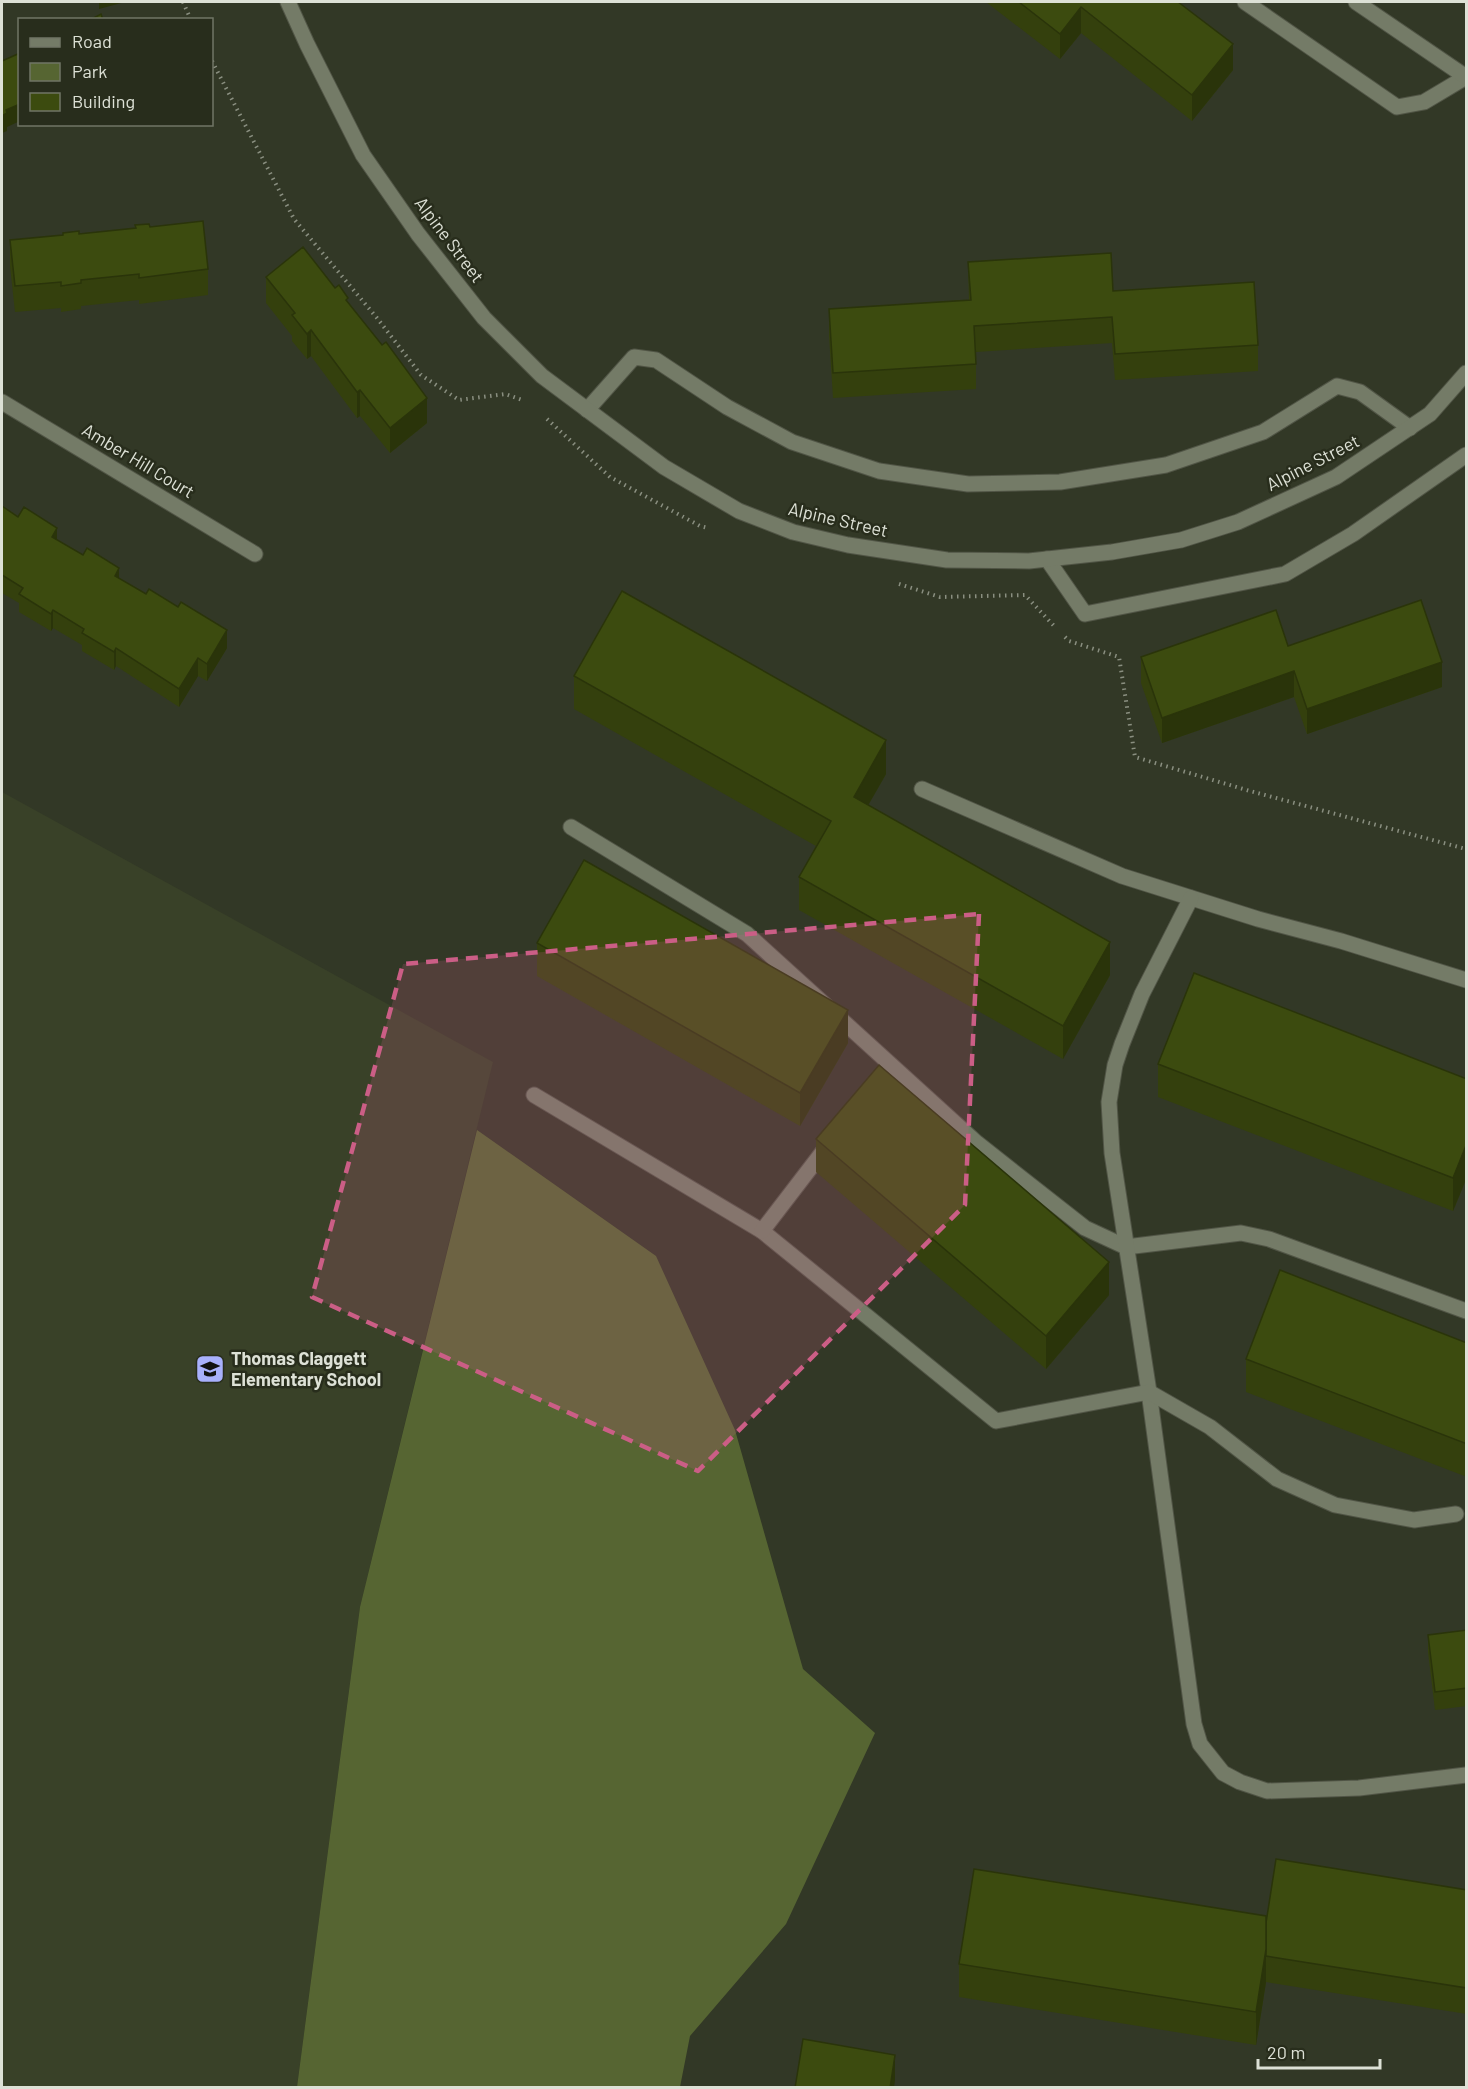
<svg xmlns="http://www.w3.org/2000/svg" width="1468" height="2089" font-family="Barlow,sans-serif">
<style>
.built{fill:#394128}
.green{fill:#566532}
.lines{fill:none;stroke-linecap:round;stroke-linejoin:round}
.service-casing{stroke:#515546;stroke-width:17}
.minor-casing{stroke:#515546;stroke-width:17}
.path{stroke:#8a8f80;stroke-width:4;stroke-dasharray:1.5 4.5;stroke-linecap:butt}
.service{stroke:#747b67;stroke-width:15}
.minor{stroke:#747b67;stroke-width:15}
.wall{fill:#34400d}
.shaded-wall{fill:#2a340a}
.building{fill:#3c4b0f;stroke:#2a340a;stroke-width:1.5}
.marked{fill:#cb5e86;fill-opacity:0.2;stroke:#cb5e86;stroke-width:4.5;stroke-dasharray:12 8;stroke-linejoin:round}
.labels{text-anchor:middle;stroke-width:5;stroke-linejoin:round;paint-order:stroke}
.street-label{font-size:18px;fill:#dde1d6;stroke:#282d1c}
.poi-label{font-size:18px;font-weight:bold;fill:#dde1d6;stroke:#282d1c;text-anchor:start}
</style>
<rect width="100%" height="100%" fill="#323826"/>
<path class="built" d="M2,792L493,1062L360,1607L297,2087H2Z"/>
<path class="green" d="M477,1130L656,1256L735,1430L803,1669L875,1733L786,1924L690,2036L680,2087H297L360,1607Z"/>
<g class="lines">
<g class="service-casing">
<g id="service">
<path d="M1245,2L1397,107L1424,102L1466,77"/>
<path d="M587,410L634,357L656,360L727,407L792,442L879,471L968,484L1060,482L1166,465L1263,432L1337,386L1360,392L1410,428"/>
<path d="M1047,559L1085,614L1285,574L1353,534L1466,455"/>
<path d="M922,789L1122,876L1258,919L1341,941L1466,980"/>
<path d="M571,827L747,934L977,1143L1085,1228L1126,1247L1241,1233L1269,1239L1466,1311"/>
<path d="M1191,898L1142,994L1122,1044L1115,1065L1109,1102L1112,1153L1149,1392L1194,1724L1200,1744L1223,1773L1240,1782L1267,1791L1359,1788L1466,1775"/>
<path d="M534,1095L762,1231L996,1421L1149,1392L1210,1427L1277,1479L1335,1505L1414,1520L1456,1514"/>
<path d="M762,1231L828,1145"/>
</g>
</g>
<g class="minor-casing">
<g id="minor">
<path d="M288,2L307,44L363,155L418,234L484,318L542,376L664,467L739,511L793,532L848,545L947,560L1029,561L1112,552L1181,540L1238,522L1336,477L1430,414L1466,373"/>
<path d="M1356,2L1466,77"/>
<path d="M2,402L255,554"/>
</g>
</g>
<g class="path">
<path d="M183,2L191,20"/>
<path d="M212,61L294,219L377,318L421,375L459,400L505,394L522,400"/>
<path d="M547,419L610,477L700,526L708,528"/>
<path d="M899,584L940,597L1025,595L1056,628"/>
<path d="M1065,637L1069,641L1119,657L1135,757L1250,791L1466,849"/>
</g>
<use href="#service" class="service"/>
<use href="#minor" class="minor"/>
</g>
<g class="wall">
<path d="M986,2H1178L1233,70L1192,121L1081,33L1060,59Z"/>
<path d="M150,227L208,269V295L139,304V300L81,306V309L61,312V308L15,312L10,266V240Z"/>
<path d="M968,262L1113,291L1258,345V371L1115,380L1112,343L976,352V389L833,398L829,335V309L969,300Z"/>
<path d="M266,277L335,288L348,303L382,345L427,423L390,453L360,416L357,418L311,356L307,359L292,341V336L266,303Z"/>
<path d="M2,506L119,578L227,648L207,681L198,676L179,707L116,666L114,670L82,651V645L53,628L51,631L19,612V603L2,593Z"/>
<path d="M1466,562H1467V589L1466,588Z"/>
<path d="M1288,646L1442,687L1307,734L1294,697L1162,743L1141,683V657Z"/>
<path d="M574,676L886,774L868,805L1110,975L1063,1059L799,910V877L816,846L574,709Z"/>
<path d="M537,943L848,1043L800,1126L537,976Z"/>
<path d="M1158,1064L1467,1079V1177L1453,1211L1158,1097Z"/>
<path d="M816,1139L1109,1295L1046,1369L816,1172Z"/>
<path d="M1467,1343V1477L1246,1392V1359Z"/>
<path d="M1467,1630V1706L1435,1710L1428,1652V1635Z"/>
<path d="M1467,1890V2014L1266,1982L1256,2045L959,1997V1964L1266,1923Z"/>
</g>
<g class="shaded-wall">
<path d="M99,2H125L99,9Z"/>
<path d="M1081,7V33L1060,59V34Z"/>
<path d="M1233,44V70L1192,121V95Z"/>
<path d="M20,104V121L7,127V131L2,133V116L6,110Z"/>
<path d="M311,330V356L307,359V334Z"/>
<path d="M360,390V416L357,418V392Z"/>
<path d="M427,398V423L390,453V428Z"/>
<path d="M57,528V546L52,537Z"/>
<path d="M119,568V586L115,576Z"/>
<path d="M53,610V628L51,631V614Z"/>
<path d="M227,630V648L207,681V664Z"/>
<path d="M116,648V666L114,670V652Z"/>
<path d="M198,658V676L179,707V689Z"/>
<path d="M1442,662V687L1307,734V709Z"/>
<path d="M1294,671V697L1162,743V718Z"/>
<path d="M886,740V774L854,830V797Z"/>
<path d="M1110,942V975L1063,1059V1026Z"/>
<path d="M848,1010V1043L800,1126V1093Z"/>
<path d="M1467,1143V1177L1453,1211V1178Z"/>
<path d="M1109,1262V1295L1046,1369V1336Z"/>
<path d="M1266,1949V1982L1256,2045V2012Z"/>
<path d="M895,2055V2080L894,2088H890Z"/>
</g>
<g class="building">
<path d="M1019,2H1178L1233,44L1192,95L1081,7L1060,34Z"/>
<path d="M101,14L103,20H90Z"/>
<path d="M20,53V104L6,110L7,113L2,116V61Z"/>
<path d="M203,221L208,269L139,278V274L81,280V283L61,286V282L15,286L10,240L63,235V233L79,231V234L136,228L135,225L149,224L150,227Z"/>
<path d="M303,247L335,288L339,285L348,298L346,300L382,345L386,342L427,398L390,428L360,390L357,392L311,330L307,334L292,315L295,313L266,277Z"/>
<path d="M1111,253L1113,291L1254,282L1258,345L1115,354L1112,317L974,326L976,364L833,373L829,309L971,300L968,262Z"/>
<path d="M2,506L18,517L24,507L57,528L52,537L83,555L87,548L119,568L115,576L146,594L149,589L178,607L181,602L227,630L207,664L198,658L179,689L116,648L114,652L82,633L84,629L53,610L51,614L19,594L23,588L2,575Z"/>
<path d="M622,591L886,740L854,797L1110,942L1063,1026L799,877L831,821L574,676Z"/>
<path d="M1421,600L1442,662L1307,709L1294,671L1162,718L1141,657L1276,610L1288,646Z"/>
<path d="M584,860L848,1010L800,1093L537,943Z"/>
<path d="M1194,973L1467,1079V1143L1453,1178L1158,1064Z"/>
<path d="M879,1065L1109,1262L1046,1336L816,1139Z"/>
<path d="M1280,1270L1467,1343V1444L1246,1359Z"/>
<path d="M1467,1630V1688L1435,1692L1428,1635Z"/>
<path d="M1276,1859L1467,1890V1988L1266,1956V1923Z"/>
<path d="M974,1869L1266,1916V1949L1256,2012L959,1964Z"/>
<path d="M803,2039L895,2055L890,2088H795Z"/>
</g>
<path class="marked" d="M979,914L965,1205L698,1471L312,1297L403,964Z"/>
<defs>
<g id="school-square" transform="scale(1.5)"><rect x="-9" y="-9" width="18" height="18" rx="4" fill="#a8b0fc" stroke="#282d1c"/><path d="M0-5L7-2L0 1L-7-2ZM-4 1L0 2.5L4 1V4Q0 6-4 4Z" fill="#111"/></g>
</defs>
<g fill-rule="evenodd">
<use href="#school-square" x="210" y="1369"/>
</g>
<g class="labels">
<g class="street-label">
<text transform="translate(449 240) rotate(53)" y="6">Alpine Street</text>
<text transform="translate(138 461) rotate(31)" y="6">Amber Hill Court</text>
<text transform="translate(1313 463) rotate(-27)" y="6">Alpine Street</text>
<text transform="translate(838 520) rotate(13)" y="6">Alpine Street</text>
</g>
<g class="poi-label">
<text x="231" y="1365">Thomas Claggett<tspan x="231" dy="21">Elementary School</tspan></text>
</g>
</g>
<rect width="1468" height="2089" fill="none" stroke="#dde1d6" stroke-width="6"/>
<rect x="18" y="18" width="195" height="108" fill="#282d1c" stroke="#707566" stroke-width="1.5"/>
<rect x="30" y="38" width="30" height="9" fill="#747b67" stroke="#707566" stroke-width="1.5"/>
<text x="72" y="48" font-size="18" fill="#dde1d6">Road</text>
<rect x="30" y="63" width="30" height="18" fill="#566532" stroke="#707566" stroke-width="1.5"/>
<text x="72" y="78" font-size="18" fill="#dde1d6">Park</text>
<rect x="30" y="93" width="30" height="18" fill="#3c4b0f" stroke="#707566" stroke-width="1.5"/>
<text x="72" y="108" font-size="18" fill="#dde1d6">Building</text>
<path d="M1258 2059v9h122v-9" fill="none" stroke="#dde1d6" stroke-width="3"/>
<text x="1267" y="2059" font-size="18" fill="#dde1d6" stroke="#282d1c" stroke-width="4.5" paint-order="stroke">20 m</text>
</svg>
